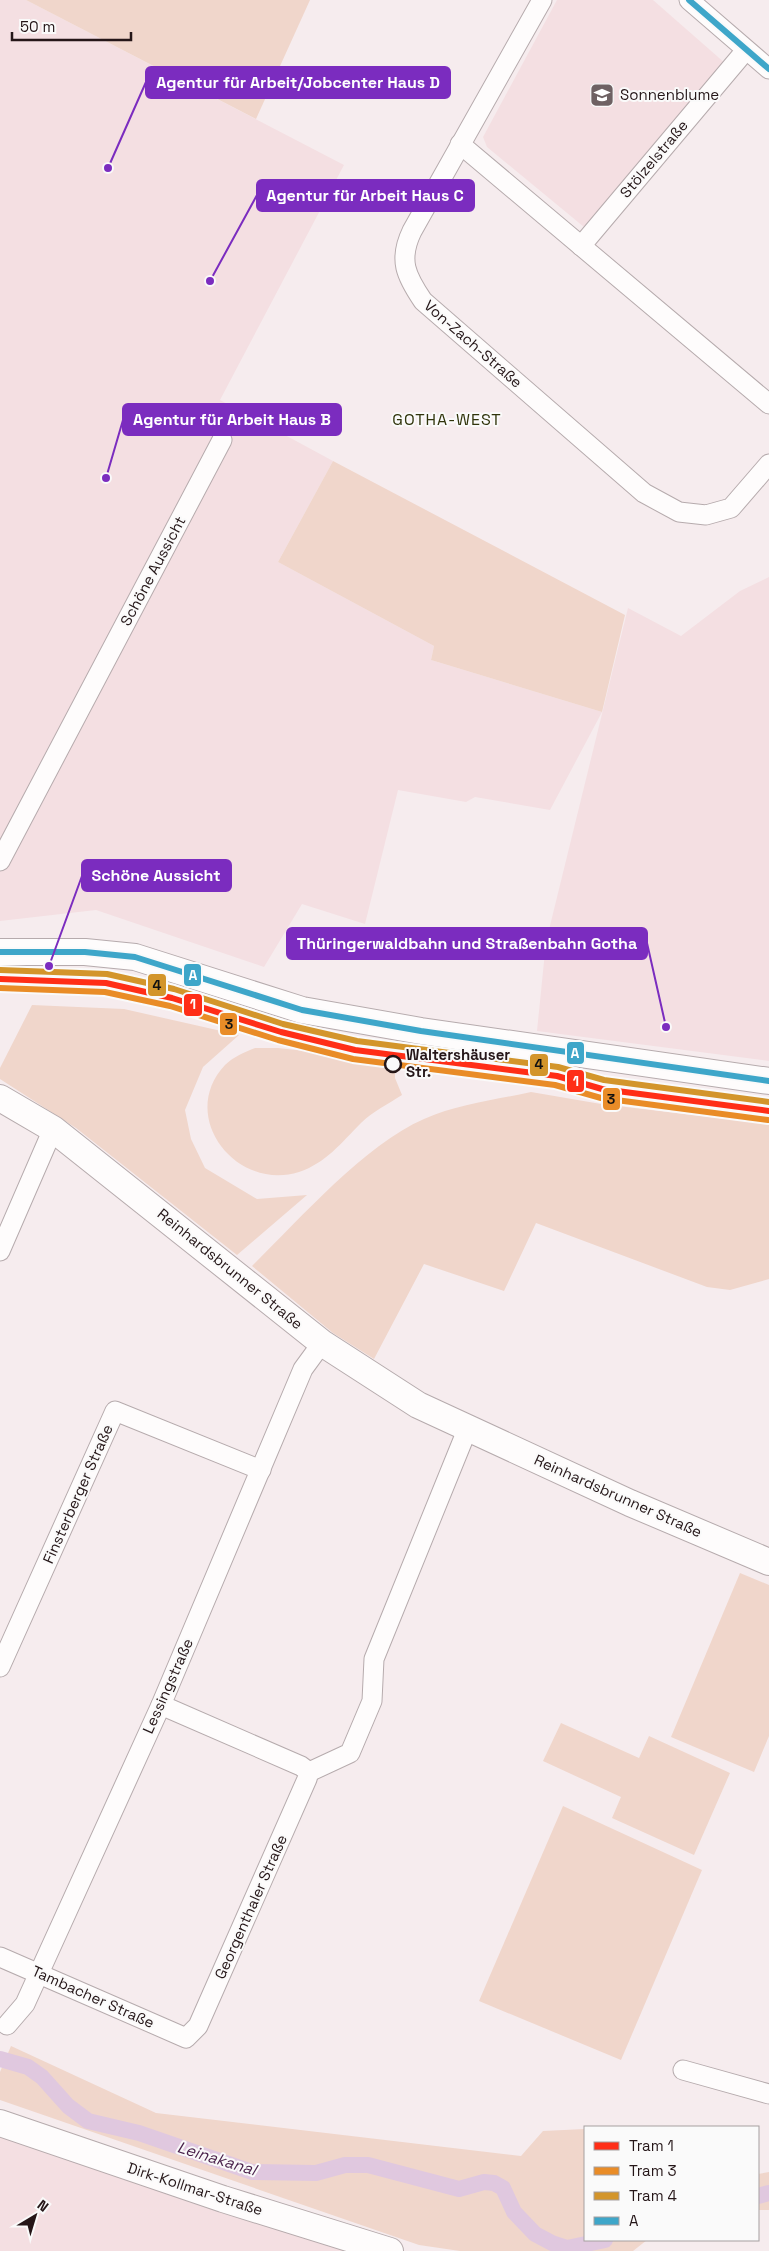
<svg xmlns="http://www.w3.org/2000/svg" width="769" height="2251" font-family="'Space Grotesk',sans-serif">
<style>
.built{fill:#f4dfe2}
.green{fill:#f0d6cb}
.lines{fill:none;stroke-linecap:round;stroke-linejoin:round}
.canal{stroke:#e0c8df;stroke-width:16}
.street-casing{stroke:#b6abad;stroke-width:21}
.secondary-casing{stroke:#b6abad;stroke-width:28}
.street{stroke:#fefcfc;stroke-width:19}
.secondary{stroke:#fefcfc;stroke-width:26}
.bus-1-casing{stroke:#fafafa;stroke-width:10}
.bus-1{stroke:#3ea6c9;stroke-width:6}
.tram-1-casing{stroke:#fafafa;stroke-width:10}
.tram-2-casing{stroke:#fafafa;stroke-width:10}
.tram-3-casing{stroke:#fafafa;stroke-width:10}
.tram-1{stroke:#ff2e17;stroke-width:6}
.tram-2{stroke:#e98c27;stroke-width:6}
.tram-3{stroke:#d3952b;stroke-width:6}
.stop-dot{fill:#fafafa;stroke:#251618;stroke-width:2.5}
.labels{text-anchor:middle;stroke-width:4;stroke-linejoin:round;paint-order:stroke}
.poi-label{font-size:15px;fill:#251618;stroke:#fafafa;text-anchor:start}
.street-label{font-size:15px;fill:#251618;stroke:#fafafa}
.stop-label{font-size:15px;font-weight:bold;fill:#251618;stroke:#fafafa;text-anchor:start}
.neighbourhood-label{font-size:16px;letter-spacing:1px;fill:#30340b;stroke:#fafafa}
.water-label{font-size:16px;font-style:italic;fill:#471f49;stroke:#fafafa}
.leader{fill:none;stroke:#7b2cbf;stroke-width:2}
.callout-dot{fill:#7b2cbf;stroke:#fafafa;stroke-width:2}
.callout{fill:#7b2cbf;stroke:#7b2cbf;stroke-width:2}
.callout-label{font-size:16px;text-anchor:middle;font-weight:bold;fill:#fff}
.line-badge{stroke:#fafafa;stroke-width:2}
.badge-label{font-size:14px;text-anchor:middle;font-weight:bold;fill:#fff}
.pale-badge-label{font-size:14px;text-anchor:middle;font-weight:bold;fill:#111}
</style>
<rect width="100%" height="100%" fill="#f6ecee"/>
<g class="built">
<path d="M0,0H26L344,165L220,400L333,461L278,562L434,646L431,660L602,712L550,810L475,797L466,802L398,790L365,924L302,904L264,967L96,910L0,921Z"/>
<path d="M557,0H653L726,64L584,227L487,147L483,137Z"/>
<path d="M769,577V1061L537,1031L546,942L628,608L681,636L740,591Z"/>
<path d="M0,2137L345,2251H0Z"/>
</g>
<g class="green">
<path d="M26,0H310L256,119Z"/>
<path d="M333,461L625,615L602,712L431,660L434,646L278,562Z"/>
<path d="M32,1005L124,1009L239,1035L203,1067L185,1110L191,1139L205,1168L257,1199L307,1195L237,1255L76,1128L0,1079V1068Z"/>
<path d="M255,1048H278L395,1061V1078L402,1095C388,1104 372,1112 361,1123C341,1143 326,1163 299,1172C236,1192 177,1116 225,1065C233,1057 245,1052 255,1048Z"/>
<path d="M531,1092L601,1104L769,1124V1279L730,1290L707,1287L536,1223L504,1291L424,1264L374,1359L333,1333L252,1266C299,1220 364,1145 424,1119C458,1104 495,1100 531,1092Z"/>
<path d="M740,1573L769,1585V1736L754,1772L671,1737Z"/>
<path d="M561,1723L639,1758L649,1736L730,1773L694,1855L612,1818L621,1797L543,1761Z"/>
<path d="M563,1806L702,1870L621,2060L479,2001Z"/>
<path d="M11,2046L156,2113L521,2156L543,2131L585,2129V2240H647L633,2251H460L419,2245L0,2100V2072Z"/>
<path d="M769,2172V2210H758V2174Z"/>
</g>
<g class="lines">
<g class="canal">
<path d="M0,2059L28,2067L42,2077L68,2106L88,2121L139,2133L252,2172L316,2173L345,2165H368L459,2189L484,2182L494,2183L503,2188L514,2212L535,2234L552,2243L567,2248L605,2240"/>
<path d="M758,2196L769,2193"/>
</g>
<g class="street-casing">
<g id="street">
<path d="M542,0L412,231C398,260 406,276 423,301L644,493L679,512L706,515L731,508L769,464"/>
<path d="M689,0L769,69"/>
<path d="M460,144L769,404"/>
<path d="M581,246L746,50"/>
<path d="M0,861L222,440"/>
<path d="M0,1251L53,1129"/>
<path d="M0,1667L115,1411L261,1470"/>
<path d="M309,1772L350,1753L372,1701L374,1659L467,1430"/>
<path d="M0,1957L186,2038L198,2026L307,1779L309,1772L301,1766L161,1705"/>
<path d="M7,2025L25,2004L161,1705L303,1369L322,1343"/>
<path d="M683,2070L769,2094"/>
</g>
</g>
<g class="secondary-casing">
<g id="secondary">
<path d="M0,952H85L135,957L302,1010L421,1031L769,1081"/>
<path d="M0,1098L53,1129L322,1343L418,1405L630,1503L769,1562"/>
<path d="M0,2123L223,2199L390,2251"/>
</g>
</g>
<use href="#street" class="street"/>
<use href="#secondary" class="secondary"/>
<g class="bus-1-casing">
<g id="bus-1">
<path d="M689,0L769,69"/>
<path d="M0,952H85L135,957L302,1010L421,1031L769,1081"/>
</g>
</g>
<use href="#bus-1" class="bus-1"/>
<g class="tram-1-casing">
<path id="tram-1" d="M0,979L106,983L172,998L281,1032L355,1050L557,1076L602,1089L769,1111"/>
</g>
<g class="tram-2-casing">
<path id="tram-2" d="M0,988L105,992L170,1006L278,1040L353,1059L555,1085L601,1098L768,1120"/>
</g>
<g class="tram-3-casing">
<path id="tram-3" d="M0,970L107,974L174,989L283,1024L357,1041L558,1067L604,1080L769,1102"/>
</g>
<use href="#tram-1" class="tram-1"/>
<use href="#tram-2" class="tram-2"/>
<use href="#tram-3" class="tram-3"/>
</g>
<defs>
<g id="school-square" transform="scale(1.25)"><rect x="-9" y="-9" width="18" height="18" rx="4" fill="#6e6163" stroke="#fafafa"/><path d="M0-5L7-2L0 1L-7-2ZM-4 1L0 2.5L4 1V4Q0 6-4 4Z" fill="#fff"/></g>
</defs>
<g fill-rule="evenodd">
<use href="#school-square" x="602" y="95"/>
</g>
<circle class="stop-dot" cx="393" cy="1064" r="8"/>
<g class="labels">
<g class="poi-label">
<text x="620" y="100">Sonnenblume</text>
</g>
<g class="street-label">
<text transform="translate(654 159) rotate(-50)" y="5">Stölzelstraße</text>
<text transform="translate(473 344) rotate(41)" y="5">Von-Zach-Straße</text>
<text transform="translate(153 571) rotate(-62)" y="5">Schöne Aussicht</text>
<text transform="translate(230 1269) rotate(39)" y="5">Reinhardsbrunner Straße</text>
<text transform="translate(78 1494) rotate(-66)" y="5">Finsterberger Straße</text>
<text transform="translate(618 1496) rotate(24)" y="5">Reinhardsbrunner Straße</text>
<text transform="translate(168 1686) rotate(-66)" y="5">Lessingstraße</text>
<text transform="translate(251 1907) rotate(-66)" y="5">Georgenthaler Straße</text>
<text transform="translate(93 1997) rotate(24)" y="5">Tambacher Straße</text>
<text transform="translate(195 2189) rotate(18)" y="5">Dirk-Kollmar-Straße</text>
</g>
<g class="stop-label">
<text x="406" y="1060">Waltershäuser<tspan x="406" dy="17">Str.</tspan></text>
</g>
<g class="neighbourhood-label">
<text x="447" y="425">GOTHA-WEST</text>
</g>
<g class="water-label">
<text transform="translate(217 2158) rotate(17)" y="6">Leinakanal</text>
</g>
</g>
<path class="leader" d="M108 168L146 82M210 281L257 195M106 478L123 420M49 966L82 876M666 1027L647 943"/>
<g class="callout-dot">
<circle cx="108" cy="168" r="5"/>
<circle cx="210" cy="281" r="5"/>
<circle cx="106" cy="478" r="5"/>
<circle cx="49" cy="966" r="5"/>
<circle cx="666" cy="1027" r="5"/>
</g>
<g class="callout">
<rect x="146" y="67" width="304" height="31" rx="5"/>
<rect x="257" y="180" width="217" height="31" rx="5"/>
<rect x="123" y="404" width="218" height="31" rx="5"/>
<rect x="82" y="860" width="149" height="31" rx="5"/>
<rect x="287" y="928" width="360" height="31" rx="5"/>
</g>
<g class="callout-label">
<text x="298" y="88">Agentur für Arbeit/Jobcenter Haus D</text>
<text x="365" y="201">Agentur für Arbeit Haus C</text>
<text x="232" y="425">Agentur für Arbeit Haus B</text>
<text x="156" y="881">Schöne Aussicht</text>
<text x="467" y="949">Thüringerwaldbahn und Straßenbahn Gotha</text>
</g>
<g class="line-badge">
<rect x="183" y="963" width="19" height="24" rx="5" fill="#3ea6c9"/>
<rect x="147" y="973" width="20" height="24" rx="5" fill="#d3952b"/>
<rect x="183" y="993" width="20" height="24" rx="5" fill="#ff2e17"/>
<rect x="219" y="1012" width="19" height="24" rx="5" fill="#e98c27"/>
<rect x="566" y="1041" width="19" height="24" rx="5" fill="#3ea6c9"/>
<rect x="529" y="1053" width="20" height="24" rx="5" fill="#d3952b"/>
<rect x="566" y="1069" width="19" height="24" rx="5" fill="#ff2e17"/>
<rect x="602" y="1087" width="19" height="24" rx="5" fill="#e98c27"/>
</g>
<g class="badge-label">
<text x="193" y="980">A</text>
<text x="193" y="1009">1</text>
<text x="575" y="1058">A</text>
<text x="576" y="1086">1</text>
</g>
<g class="pale-badge-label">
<text x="157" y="990">4</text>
<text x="229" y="1029">3</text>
<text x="539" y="1069">4</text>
<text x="611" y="1104">3</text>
</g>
<rect x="584" y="2126" width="175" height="115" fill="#fafafa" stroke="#a59fa0"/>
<rect x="594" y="2142" width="25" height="8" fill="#ff2e17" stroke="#a59fa0"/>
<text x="629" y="2151" font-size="15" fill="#251618">Tram 1</text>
<rect x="594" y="2167" width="25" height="8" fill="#e98c27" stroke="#a59fa0"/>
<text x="629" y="2176" font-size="15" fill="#251618">Tram 3</text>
<rect x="594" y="2192" width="25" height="8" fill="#d3952b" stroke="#a59fa0"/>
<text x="629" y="2201" font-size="15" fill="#251618">Tram 4</text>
<rect x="594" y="2217" width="25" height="8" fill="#3ea6c9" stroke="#a59fa0"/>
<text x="629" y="2226" font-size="15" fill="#251618">A</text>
<g transform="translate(35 2216) rotate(38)" stroke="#fafafa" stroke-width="4" paint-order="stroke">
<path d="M0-4L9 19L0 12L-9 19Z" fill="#251618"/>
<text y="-8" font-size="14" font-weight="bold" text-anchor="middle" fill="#251618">N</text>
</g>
<path d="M12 32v8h119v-8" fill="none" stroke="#251618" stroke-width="2.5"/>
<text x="20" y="32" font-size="15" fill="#251618" stroke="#fafafa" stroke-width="4" paint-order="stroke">50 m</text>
</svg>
